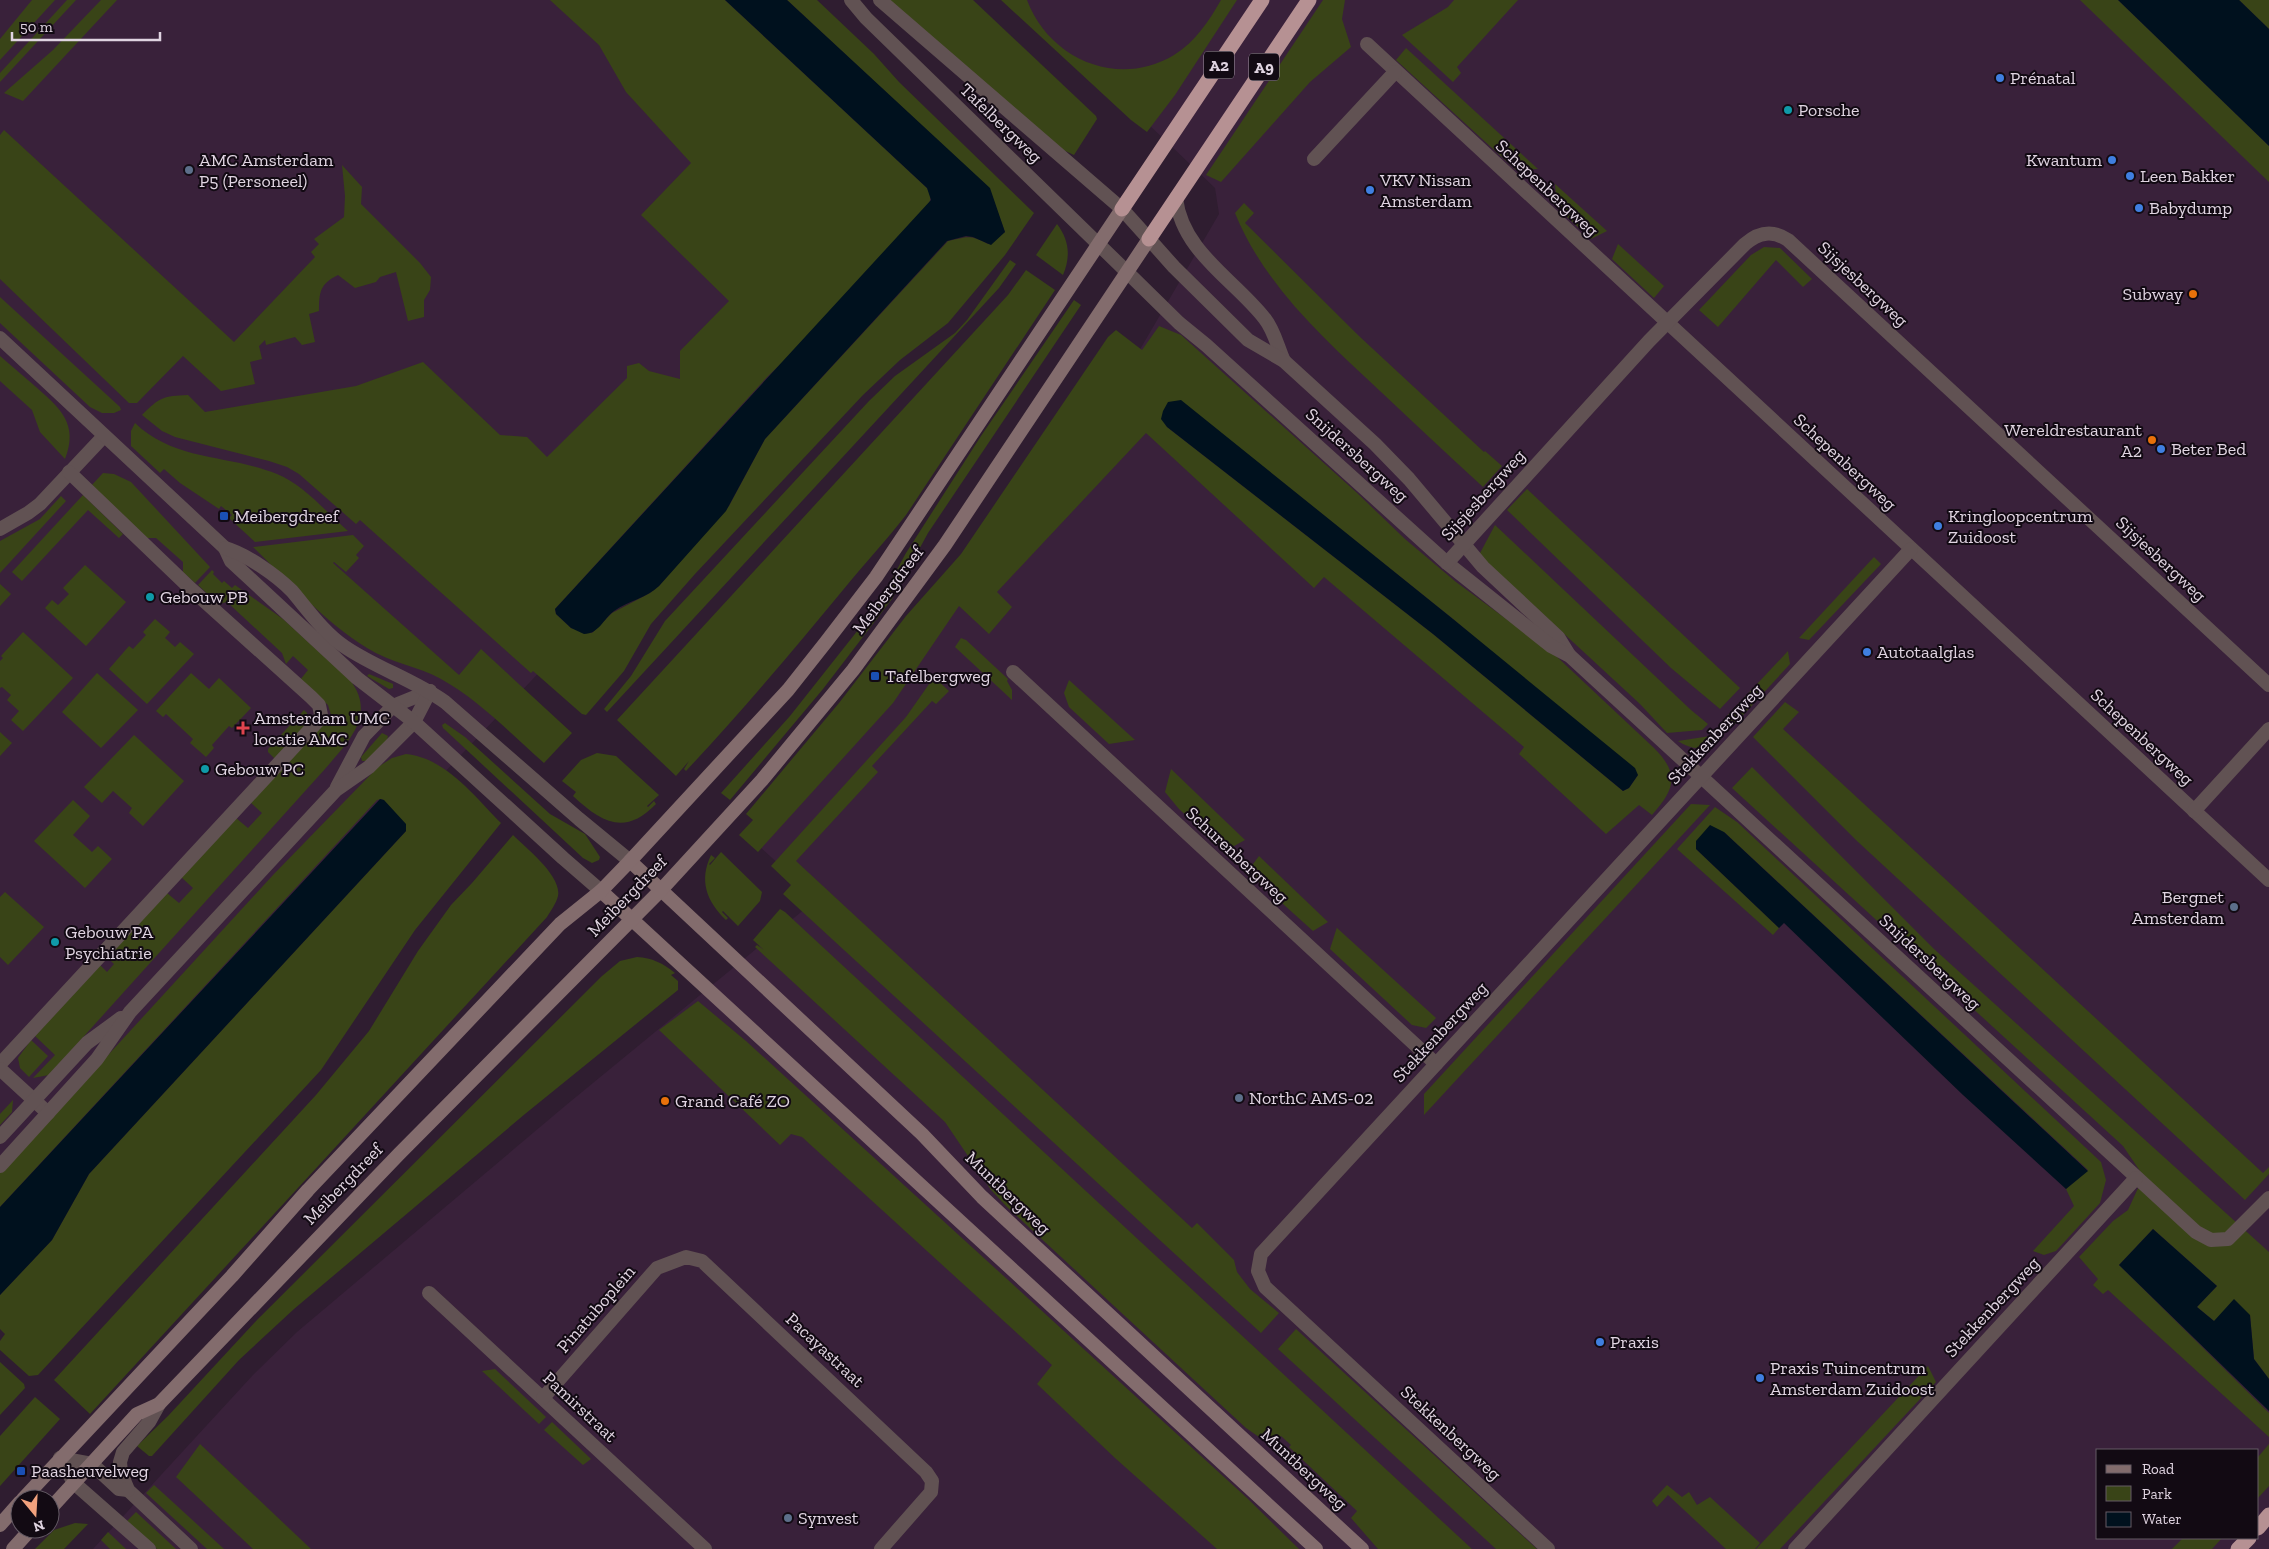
<svg xmlns="http://www.w3.org/2000/svg" width="2269" height="1549" font-family="'Zilla Slab',serif">
<style>
.built{fill:#39213a;fill-rule:evenodd}
.green{fill:#394417;fill-rule:evenodd}
.water{fill:#00111e}
.lines{fill:none;stroke-linecap:round;stroke-linejoin:round}
.minor{stroke:#615253;stroke-width:14}
.tertiary{stroke:#615253;stroke-width:14}
.secondary{stroke:#836c6d;stroke-width:14}
.motorway{stroke:#b69193;stroke-width:15}
.shop-dot{fill:#3f7fe0;stroke:#120a13;stroke-width:2}
.culture-dot{fill:#0f9aa8;stroke:#120a13;stroke-width:2}
.service-dot{fill:#5c6f8a;stroke:#120a13;stroke-width:2}
.food-dot{fill:#e8710a;stroke:#120a13;stroke-width:2}
.transit-dot{fill:#1a4fb4;stroke:#120a13;stroke-width:2}
.health-dot{fill:#e0444e;stroke:#120a13;stroke-width:2}
.labels{text-anchor:middle;stroke-width:4;stroke-linejoin:round;paint-order:stroke}
.shield{fill:#120a13;stroke:#a297a3;stroke-width:1}
.shield-label{font-size:16px;font-weight:bold;fill:#e0d4e1}
.poi-label{font-size:18px;fill:#e0d4e1;stroke:#120a13;text-anchor:start}
.street-label{font-size:18px;fill:#e0d4e1;stroke:#120a13}
</style>
<rect width="100%" height="100%" fill="#2f1d30"/>
<g class="built">
<path d="M0,0H759L959,182L602,606L371,850L0,1274Z"/>
<path d="M1013,0H2217L2269,46V1549H93L253,1375L297,1332L565,1106L817,899L748,836L1128,370L1219,214L1215,188L1146,122L1015,10ZM2098,1450H2258V1538H2098Z"/>
</g>
<g class="green">
<path d="M32,0H55L0,60V39Z"/>
<path d="M67,0H76L0,82V73Z"/>
<path d="M101,0H117L23,101L4,93L53,50Z"/>
<path d="M550,0H725L927,188L931,196L929,204L788,357L768,376L555,609L556,614L571,628L592,633L612,613L650,593L659,586L729,506L765,439L948,241C967,237 969,234 988,244L1005,232L989,188L787,0H817L874,54L899,82L1034,213L1005,255L948,323L900,360L863,395L695,574L651,624L624,671L586,715L582,714L533,671L531,673L360,520L356,524L299,474L287,467L269,461L175,437L162,431L142,415C160,397 163,396 188,395L205,412L356,386L423,362L500,435L527,437L547,457L627,378V366L639,363L649,371L680,379V351L729,301L641,215L691,163L626,92L599,45Z"/>
<path d="M888,0H973L1096,116L1097,119L1074,155L1059,148Z"/>
<path d="M1001,0H1027C1049,59 1118,89 1174,55C1195,42 1209,21 1221,0H1237L1175,95L1147,132L1131,120Z"/>
<path d="M1323,0H1345L1342,19L1351,47L1310,82L1221,182L1206,175Z"/>
<path d="M1454,0H1518L1457,67L1461,73L1453,82L1402,35L1448,7Z"/>
<path d="M2080,0H2118L2269,146V182Z"/>
<path d="M2239,0H2269V29Z"/>
<path d="M1406,48L1538,169L1516,170L1396,60Z"/>
<path d="M4,130L234,342L315,257L311,252L319,244L314,239L344,217L345,196L342,165L362,187L361,204L420,263L431,277L430,290L424,300V317L408,321L396,272L380,277L376,282L355,288L338,275C320,284 319,292 319,311L309,314L315,342L302,345L295,337L266,345L265,340L259,346L262,359L250,362L255,384L221,391L183,356L137,403H129L0,279V135Z"/>
<path d="M1555,184L1607,231L1591,239L1557,208Z"/>
<path d="M1244,203L1254,213L1245,223L1359,336L1484,452L1485,451L1502,466L1483,487C1448,455 1414,423 1380,391C1325,340 1264,285 1235,213Z"/>
<path d="M1057,224C1069,240 1071,256 1063,275L1036,255Z"/>
<path d="M1618,244L1664,286L1654,298L1612,259Z"/>
<path d="M1764,247L1780,248L1812,279L1803,287L1776,260L1718,327L1699,310L1751,255Z"/>
<path d="M1010,260L1016,264L999,288L607,712L604,709L631,676L665,621L869,401L895,376L955,333L967,320Z"/>
<path d="M1026,270L1055,290L906,515C886,541 864,564 843,590C792,652 741,712 686,771L684,769L689,761L676,776L617,720L1008,295Z"/>
<path d="M0,297L120,407L121,410L114,413H102L90,407L0,323Z"/>
<path d="M1074,300L1081,305L928,533L892,599L823,689L730,800L721,793L790,716L877,606L906,553L981,436Z"/>
<path d="M1159,326L1181,335L1356,492L1405,539L1456,582L1555,655L1654,748C1680,774 1675,789 1652,815L1639,805L1606,834L1519,754L1524,747L1324,577L1314,588L1146,433L997,592L1012,607L989,634L959,606L893,703L758,852L739,835L753,820L746,814L839,703L906,616L961,554L1108,337L1116,330L1142,350ZM1181,401L1453,619L1638,775L1629,788L1623,791L1433,634L1167,427L1162,419Z"/>
<path d="M0,356C12,366 24,377 36,387C60,408 79,424 65,459L40,432L32,410L0,381Z"/>
<path d="M135,423C176,462 228,454 277,474C304,485 326,512 348,531L255,542L229,518L232,515L221,506L219,509L180,483L164,469L160,473L131,446V431Z"/>
<path d="M103,473L114,474L131,482L210,567L195,583L183,572V562L156,538H146L91,486Z"/>
<path d="M1527,489L1740,688L1720,709L1671,668L1507,510Z"/>
<path d="M83,495L123,534L119,538L88,510L22,581L12,572Z"/>
<path d="M61,496L66,501L0,573V541L40,519Z"/>
<path d="M1495,525L1691,710L1708,724L1702,730L1667,733L1640,704L1479,555Z"/>
<path d="M353,535L364,546L356,555L359,558L346,572L334,562L333,563L459,675L481,649L572,733L544,763C511,734 479,700 441,679C418,666 390,663 367,648C325,622 289,582 253,547Z"/>
<path d="M1874,557L1881,564L1809,640L1799,638Z"/>
<path d="M85,565L126,602L86,646L45,608L52,600L58,605L69,594L63,588Z"/>
<path d="M212,570L214,572L213,574L222,583L224,581L232,588L235,585L283,619L350,680C377,715 348,742 325,769L49,1075L33,1078L55,1055L35,1036L100,965L107,972L114,964L107,957L167,893L179,903L193,888L181,877L236,818L248,828L262,813L250,802L331,715L328,705L300,680L308,670L293,656L286,664L282,653L227,602L218,604L198,585Z"/>
<path d="M0,584L11,594L0,606Z"/>
<path d="M155,619L170,632L165,638L175,647L180,642L194,654L147,704L109,669L129,646L133,649L146,635L143,632Z"/>
<path d="M23,632L73,678L23,731L11,720L19,711L7,700L11,695L2,687L0,688V661L3,658L1,656Z"/>
<path d="M961,638L966,640L1008,679L1007,681L1012,690V700L955,647Z"/>
<path d="M1788,651L1790,664L1734,725L1726,717Z"/>
<path d="M97,673L138,710L101,748L62,712Z"/>
<path d="M191,673L209,689L219,678L251,708L232,728L229,726L212,745L214,748L206,757L190,743L193,739L166,714L163,717L156,711Z"/>
<path d="M369,674L393,684V688L389,689L367,676Z"/>
<path d="M934,677L949,691L936,704L932,701L872,766L878,772L796,861L1192,1228L1197,1223L1234,1260L1237,1272L1250,1289L1279,1313L1261,1333L783,894L791,885L771,866L906,717Z"/>
<path d="M1069,680L1135,740L1109,744L1069,707L1064,693Z"/>
<path d="M1785,702L1799,712L1783,729L2263,1173L2269,1167V1174L2245,1200L1857,841L1753,737Z"/>
<path d="M304,710L307,713L306,726L275,759L268,752V749Z"/>
<path d="M445,723L465,737L550,814L585,834L600,857L599,860L592,863L583,858L443,728L442,725Z"/>
<path d="M1714,730L1721,738C1709,751 1692,751 1678,741L1710,736Z"/>
<path d="M0,732L12,743L0,756Z"/>
<path d="M382,733L388,736L387,740L366,761H362L361,757Z"/>
<path d="M134,735L184,781L143,826L129,813L132,808L113,791L102,803L84,787Z"/>
<path d="M597,753L616,756L659,795L647,806L648,807L654,801L656,804C625,836 602,823 573,796L576,792L562,781L581,760Z"/>
<path d="M406,754C446,758 475,797 501,823L415,930L321,1070L38,1375L29,1376L0,1350V1341L5,1334L0,1329V1295L52,1240L89,1174L406,831L382,799L377,800L0,1207V1173L273,875L378,767L392,758Z"/>
<path d="M1752,767L1934,949L2269,1252V1379L2254,1359L2250,1315L2214,1321L2197,1307L2217,1286L2153,1229L2119,1265L2269,1413V1437L2108,1290L2103,1294L2093,1285L2098,1279L2079,1257L2113,1221L2128,1210L2139,1186L2140,1171L2123,1146L1732,788Z"/>
<path d="M1171,769L1245,840L1225,851L1179,809L1165,792Z"/>
<path d="M73,800L90,816L73,835L92,852L98,846L112,859L85,888L34,841Z"/>
<path d="M1691,804L1710,805L1424,1115V1094Z"/>
<path d="M1715,807L1737,822L2101,1162L2106,1180L2100,1203L2056,1251L2044,1255L2033,1251L2074,1206L2066,1189L2088,1170L1724,832L1696,849L1779,928L1773,935L1677,849Z"/>
<path d="M513,835C526,848 562,876 558,896C556,904 551,910 547,917L90,1414L54,1380L316,1095L369,1031L418,951L451,905L472,883Z"/>
<path d="M721,852L762,892L760,901L738,926L723,911L722,912L728,918L726,920C706,901 699,880 711,855L715,858L709,864L710,865Z"/>
<path d="M1259,856L1328,922L1313,931L1254,878L1250,868Z"/>
<path d="M5,892L44,927L8,965L0,957V897Z"/>
<path d="M780,909L785,912L1472,1549H1378L1351,1518L1357,1511L1289,1447L1291,1445L1281,1436L1272,1446L1246,1428L1007,1207L991,1190L945,1122L755,947L757,945L764,950L753,940Z"/>
<path d="M1337,927V928L1436,1018L1426,1028L1412,1025L1330,949Z"/>
<path d="M637,957C652,958 663,963 675,973L671,975L678,981V990L525,1114L294,1309L239,1360L152,1456H149L137,1446L168,1416L257,1320L602,976L620,961Z"/>
<path d="M698,1001L746,1041L1247,1498L1299,1549H1217L1115,1458L1037,1384L1052,1365L802,1137L791,1134L780,1145L659,1030Z"/>
<path d="M31,1040L48,1056L29,1077L20,1068L18,1058Z"/>
<path d="M13,1100L12,1112L0,1125V1114Z"/>
<path d="M1296,1329L1537,1549H1496L1278,1349Z"/>
<path d="M0,1362L24,1384L25,1388L0,1415Z"/>
<path d="M1928,1366L1936,1382L1780,1549H1756Z"/>
<path d="M495,1369L546,1417L539,1424L482,1371Z"/>
<path d="M35,1397L60,1419L0,1486V1436Z"/>
<path d="M552,1422L591,1459L583,1465L544,1430Z"/>
<path d="M200,1444L311,1549H253L176,1477Z"/>
<path d="M2269,1444V1486L2258,1498V1457Z"/>
<path d="M154,1485L164,1494L224,1549H207L146,1493Z"/>
<path d="M1667,1485L1682,1497L1689,1492L1697,1505L1710,1497L1760,1543L1755,1549H1726L1668,1495L1657,1507L1652,1501Z"/>
<path d="M136,1512L176,1549H157L127,1521Z"/>
<path d="M75,1523L88,1524L64,1549H35L54,1530Z"/>
<path d="M108,1532L126,1549H110L101,1540Z"/>
<path d="M2183,1538H2222L2212,1549H2172Z"/>
</g>
<g class="water">
<path d="M725,0H787L990,188L1005,232L991,245L973,237L966,236L947,241L765,439L726,511L659,586C647,598 628,601 614,611C604,618 599,634 584,634L571,628L556,614L555,609L931,200L927,188Z"/>
<path d="M2118,0H2239L2269,29V146Z"/>
<path d="M1181,400L1453,619L1635,768L1638,775L1629,788L1623,791L1433,634L1167,427L1161,419L1163,411L1168,402Z"/>
<path d="M380,799L384,800L406,824V831L89,1174L52,1240L0,1295V1207Z"/>
<path d="M1710,825L1724,832L2088,1171L2066,1189L1963,1095L1784,923L1779,928L1696,849V841Z"/>
<path d="M2153,1229L2217,1286L2197,1307L2214,1321L2234,1299L2250,1315L2254,1359L2269,1379V1411L2119,1265Z"/>
</g>
<g class="lines">
<g class="minor">
<path d="M1367,44L2269,880"/>
<path d="M1314,159L1395,72"/>
<path d="M1176,198C1182,252 1235,280 1265,319C1274,330 1278,348 1284,361"/>
<path d="M1149,239L1174,267L1248,340L1284,361L1375,444L1409,479L1483,567L1558,637L1569,655"/>
<path d="M1127,272L1179,323L1206,345L1447,563L1551,646L1570,656L2196,1232L2211,1240L2228,1239L2269,1198"/>
<path d="M0,529L28,513L40,504L104,436"/>
<path d="M1447,563L1649,341L1745,244C1759,232 1773,230 1788,240L2269,685"/>
<path d="M1013,672L1436,1064"/>
<path d="M337,787L364,736L393,706L430,691"/>
<path d="M2194,811L2269,729"/>
<path d="M0,1064L317,722L321,715L319,705L311,697L191,589L69,472"/>
<path d="M0,1069L48,1113"/>
<path d="M0,1137L87,1043L121,1018"/>
<path d="M0,1166L97,1059L130,1012L336,790L369,767L414,722L430,691"/>
<path d="M429,1293L705,1549"/>
<path d="M543,1398L657,1268L686,1257L702,1261L926,1472L932,1481L931,1492L881,1549"/>
<path d="M159,1404L149,1422L123,1452L120,1462L121,1473L128,1490L191,1549"/>
<path d="M60,1458L74,1483L149,1549"/>
<path d="M60,1458L92,1464L119,1489L128,1490"/>
<path d="M1548,1549L1265,1287L1258,1271L1261,1254L1911,549"/>
<path d="M1795,1549L2136,1178"/>
</g>
<g class="tertiary">
<path d="M851,0L866,18L1127,272"/>
<path d="M880,0L1122,209L1149,239"/>
<path d="M0,338L225,548L231,561L357,678L414,722L563,858L601,891"/>
<path d="M225,548C246,554 276,575 292,591C308,610 324,633 345,647C376,668 414,680 445,702L579,819L630,861"/>
</g>
<g class="secondary">
<path d="M630,861L922,1134L982,1197L1362,1549"/>
<path d="M601,891L1316,1549"/>
<path d="M23,1499L232,1276L308,1190L560,924L601,891L630,861L788,690L826,642L876,577L1122,209"/>
<path d="M50,1509L137,1414L159,1404L399,1154L661,890L762,780L853,670L945,545L1149,239"/>
<path d="M0,1525L20,1502"/>
<path d="M13,1549L31,1529"/>
</g>
<g class="motorway">
<path d="M1122,209L1262,0"/>
<path d="M1149,239L1309,0"/>
<path d="M2258,1528L2269,1515"/>
<path d="M2238,1549L2249,1538"/>
</g>
</g>
<g class="shop-dot">
<circle cx="2000" cy="78" r="5"/>
<circle cx="2112" cy="160" r="5"/>
<circle cx="2130" cy="176" r="5"/>
<circle cx="1370" cy="190" r="5"/>
<circle cx="2139" cy="208" r="5"/>
<circle cx="2161" cy="449" r="5"/>
<circle cx="1938" cy="526" r="5"/>
<circle cx="1867" cy="652" r="5"/>
<circle cx="1600" cy="1342" r="5"/>
<circle cx="1760" cy="1378" r="5"/>
</g>
<g class="culture-dot">
<circle cx="1788" cy="110" r="5"/>
<circle cx="150" cy="597" r="5"/>
<circle cx="205" cy="769" r="5"/>
<circle cx="55" cy="942" r="5"/>
</g>
<g class="service-dot">
<circle cx="189" cy="170" r="5"/>
<circle cx="2234" cy="907" r="5"/>
<circle cx="1239" cy="1098" r="5"/>
<circle cx="788" cy="1518" r="5"/>
</g>
<g class="food-dot">
<circle cx="2193" cy="294" r="5"/>
<circle cx="2152" cy="440" r="5"/>
<circle cx="665" cy="1101" r="5"/>
</g>
<g class="transit-dot">
<rect x="219" y="511" width="10" height="10" rx="2.5"/>
<rect x="870" y="671" width="10" height="10" rx="2.5"/>
<rect x="16" y="1466" width="10" height="10" rx="2.5"/>
</g>
<path class="health-dot" d="M240.5 720.5h5v5h5v5h-5v5h-5v-5h-5v-5h5z"/>
<g class="labels">
<g class="shield">
<rect x="1204" y="51.5" width="30" height="27" rx="4"/>
<rect x="1249" y="53.5" width="30" height="27" rx="4"/>
</g>
<g class="shield-label">
<text x="1219" y="71">A2</text>
<text x="1264" y="73">A9</text>
</g>
<g class="poi-label">
<text x="2010" y="84">Prénatal</text>
<text x="1798" y="116">Porsche</text>
<text x="199" y="166">AMC Amsterdam<tspan x="199" dy="21">P5 (Personeel)</tspan></text>
<text x="2102" y="166" text-anchor="end">Kwantum</text>
<text x="2140" y="182">Leen Bakker</text>
<text x="1380" y="186">VKV Nissan<tspan x="1380" dy="21">Amsterdam</tspan></text>
<text x="2149" y="214">Babydump</text>
<text x="2183" y="300" text-anchor="end">Subway</text>
<text x="2142" y="436" text-anchor="end">Wereldrestaurant<tspan x="2142" dy="21">A2</tspan></text>
<text x="2171" y="455">Beter Bed</text>
<text x="234" y="522">Meibergdreef</text>
<text x="1948" y="522">Kringloopcentrum<tspan x="1948" dy="21">Zuidoost</tspan></text>
<text x="160" y="603">Gebouw PB</text>
<text x="1877" y="658">Autotaalglas</text>
<text x="885" y="682">Tafelbergweg</text>
<text x="254" y="724">Amsterdam UMC<tspan x="254" dy="21">locatie AMC</tspan></text>
<text x="215" y="775">Gebouw PC</text>
<text x="2224" y="903" text-anchor="end">Bergnet<tspan x="2224" dy="21">Amsterdam</tspan></text>
<text x="65" y="938">Gebouw PA<tspan x="65" dy="21">Psychiatrie</tspan></text>
<text x="1249" y="1104">NorthC AMS-02</text>
<text x="675" y="1107">Grand Café ZO</text>
<text x="1610" y="1348">Praxis</text>
<text x="1770" y="1374">Praxis Tuincentrum<tspan x="1770" dy="21">Amsterdam Zuidoost</tspan></text>
<text x="31" y="1477">Paasheuvelweg</text>
<text x="798" y="1524">Synvest</text>
</g>
<g class="street-label">
<text transform="translate(1001 123) rotate(44)" y="6">Tafelbergweg</text>
<text transform="translate(1547 188) rotate(43)" y="6">Schepenbergweg</text>
<text transform="translate(1863 284) rotate(43)" y="6">Sijsjesbergweg</text>
<text transform="translate(1357 455) rotate(42)" y="6">Snijdersbergweg</text>
<text transform="translate(1845 462) rotate(43)" y="6">Schepenbergweg</text>
<text transform="translate(1483 495) rotate(-48)" y="6">Sijsjesbergweg</text>
<text transform="translate(2161 559) rotate(43)" y="6">Sijsjesbergweg</text>
<text transform="translate(888 590) rotate(-53)" y="6">Meibergdreef</text>
<text transform="translate(1715 734) rotate(-47)" y="6">Stekkenbergweg</text>
<text transform="translate(2142 737) rotate(43)" y="6">Schepenbergweg</text>
<text transform="translate(1237 855) rotate(43)" y="6">Schurenbergweg</text>
<text transform="translate(627 896) rotate(-46)" y="6">Meibergdreef</text>
<text transform="translate(1930 962) rotate(43)" y="6">Snijdersbergweg</text>
<text transform="translate(1440 1032) rotate(-47)" y="6">Stekkenbergweg</text>
<text transform="translate(343 1184) rotate(-46)" y="6">Meibergdreef</text>
<text transform="translate(1008 1193) rotate(44)" y="6">Muntbergweg</text>
<text transform="translate(1992 1307) rotate(-47)" y="6">Stekkenbergweg</text>
<text transform="translate(596 1309) rotate(-49)" y="6">Pinatuboplein</text>
<text transform="translate(825 1350) rotate(43)" y="6">Pacayastraat</text>
<text transform="translate(580 1407) rotate(43)" y="6">Pamirstraat</text>
<text transform="translate(1451 1433) rotate(43)" y="6">Stekkenbergweg</text>
<text transform="translate(1304 1469) rotate(43)" y="6">Muntbergweg</text>
</g>
</g>
<rect x="2096" y="1449" width="162" height="90" fill="#120a13" stroke="#645b65"/>
<rect x="2106" y="1465" width="25" height="8" fill="#836c6d" stroke="#645b65"/>
<text x="2142" y="1474" font-size="15" fill="#e0d4e1">Road</text>
<rect x="2106" y="1486" width="25" height="15" fill="#394417" stroke="#645b65"/>
<text x="2142" y="1499" font-size="15" fill="#e0d4e1">Park</text>
<rect x="2106" y="1512" width="25" height="15" fill="#00111e" stroke="#645b65"/>
<text x="2142" y="1524" font-size="15" fill="#e0d4e1">Water</text>
<g transform="translate(35 1514) rotate(162)"><circle r="24" fill="#120a13" stroke="#645b65"/>
<path d="M0-4L9 19L0 12L-9 19Z" fill="#f1a17d"/>
<text y="-8" font-size="14" font-weight="bold" text-anchor="middle" fill="#e0d4e1">N</text>
</g>
<path d="M12 32v8h148v-8" fill="none" stroke="#e0d4e1" stroke-width="2.5"/>
<text x="20" y="32" font-size="15" fill="#e0d4e1" stroke="#120a13" stroke-width="4" paint-order="stroke">50 m</text>
</svg>
